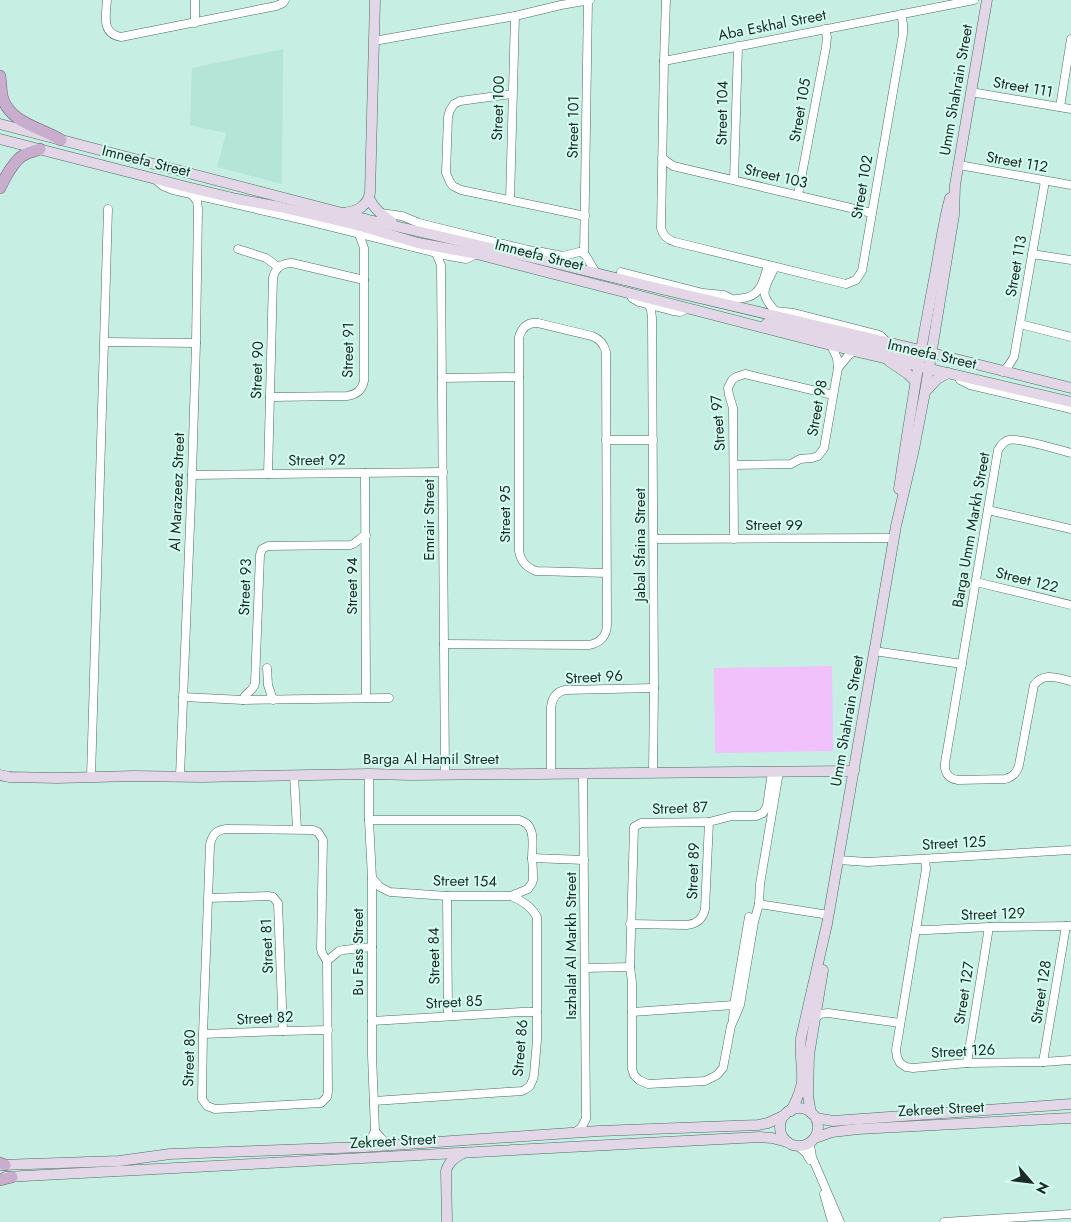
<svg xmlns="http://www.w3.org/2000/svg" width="1071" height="1222" font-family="Jost,sans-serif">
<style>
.built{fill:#b4e5d6}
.green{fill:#f1c1fb}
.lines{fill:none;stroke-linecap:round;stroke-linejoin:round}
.street-casing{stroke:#4b6e64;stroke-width:9}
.secondary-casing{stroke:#4b6e64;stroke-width:11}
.primary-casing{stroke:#735b7d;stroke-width:12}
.street{stroke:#fff;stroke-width:8}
.secondary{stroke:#e3d6e6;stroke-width:10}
.primary{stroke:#c8adcd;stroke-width:11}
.labels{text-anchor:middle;stroke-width:4;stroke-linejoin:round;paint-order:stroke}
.street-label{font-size:15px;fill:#1b2a25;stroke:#d4fbef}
</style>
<rect width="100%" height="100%" fill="#c7eee2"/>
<path class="built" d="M283,49L282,184L217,167L226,133L190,125L192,68Z"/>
<path class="green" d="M832,666L833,751L715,753L714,668Z"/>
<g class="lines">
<g class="street-casing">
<g id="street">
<path d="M107,0C106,15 101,34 121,37L276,6L283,3L285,0"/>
<path d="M666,0L664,61L661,228C663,236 668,240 675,242L846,284L856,280L862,271L903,34V24L901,14"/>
<path d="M195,23V0"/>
<path d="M374,41L515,16L561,5L590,0"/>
<path d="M664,61L974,0"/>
<path d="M971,92L1071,109"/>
<path d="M512,94L460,101L454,104L450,110L448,117L446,173L450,182L453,186L461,190L585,216"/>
<path d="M1060,107L1071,39"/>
<path d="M662,158L673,166L872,213"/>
<path d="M959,165L1071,185"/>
<path d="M156,180L163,186L173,190L304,220L449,256L466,259L477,254"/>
<path d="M734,180L738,46"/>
<path d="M798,195L826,47L827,37L825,29"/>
<path d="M510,200L515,16"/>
<path d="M381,213L402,216L419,223L528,250L542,252L563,256L579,252H582L586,256L596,273"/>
<path d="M238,249L266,258L278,267"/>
<path d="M436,253L441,265L445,774"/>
<path d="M584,254L588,0"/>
<path d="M1032,254L1071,260"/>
<path d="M775,267C763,291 758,293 778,314"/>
<path d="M621,272L703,293L724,295L732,299"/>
<path d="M630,294L632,298L639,302L673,311L680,312L689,308"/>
<path d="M728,300C734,299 741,299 748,297C762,293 764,278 768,265"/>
<path d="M649,305L651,310L652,318L654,688L653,773"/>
<path d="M775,311L794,313L876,334L881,336L886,341"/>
<path d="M1020,324L1071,337"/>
<path d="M105,342L196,343"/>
<path d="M838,368L848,356L854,351"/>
<path d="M1003,372L1009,365L1014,357L1045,181"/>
<path d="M957,375L960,380L970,385L1071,409"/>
<path d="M442,378L519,377"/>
<path d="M270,397L347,396C356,395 362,390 364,381V248L359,234"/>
<path d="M606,440H653"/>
<path d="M1071,453C1060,450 1018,437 1009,440C1004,441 1001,445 998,450L945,763C944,773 949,779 958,780L1005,779C1013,777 1017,773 1019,765L1034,685C1044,672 1057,678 1071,681"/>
<path d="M734,465L791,464L800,459L812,458L818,456L822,451L824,448L838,368L837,358L831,345"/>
<path d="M365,473L366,698"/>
<path d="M268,474L273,278C275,268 282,263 292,263L364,280"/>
<path d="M192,475L443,472"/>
<path d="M988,510L1071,529"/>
<path d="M654,539L894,538"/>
<path d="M734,539L733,408L729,395L728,388L732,380L736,377L745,374L833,395"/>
<path d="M976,582L1071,605"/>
<path d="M444,644L589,645C600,643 607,636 607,624C607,534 606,443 606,352C604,344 600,339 592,336L538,323C528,322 522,327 519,337V551C521,562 526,567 536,571L607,573"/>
<path d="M874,651L962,664"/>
<path d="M267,668L268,685L273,700"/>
<path d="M183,697L243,700L389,698"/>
<path d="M243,700C245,692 254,691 255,683L260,555L262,549L268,546L350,545C357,544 359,537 366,535"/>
<path d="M551,773V707C552,698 556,692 565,690L654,688"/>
<path d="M294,775L297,829"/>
<path d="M180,776L192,475L196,343L198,209L197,201L192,195"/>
<path d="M91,777L108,209"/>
<path d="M369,820H519C537,824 532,845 532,859C533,866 533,873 533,880L532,883L528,889L511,896H447L390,892L380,887L372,878"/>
<path d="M226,829L313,830L318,832L323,840L321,949L322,953L327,961L328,1091L327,1097L321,1103L215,1109L207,1106L202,1099L203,1034L210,845C212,835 216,830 226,829Z"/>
<path d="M532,858L584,860"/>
<path d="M925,859L926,869L924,881L896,1050L897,1057L900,1063L906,1067L913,1068L967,1063L1043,1062L1071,1060"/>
<path d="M838,860L868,862L1071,850"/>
<path d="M447,896L448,1016"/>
<path d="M209,898L268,896L273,897L278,903L283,1031"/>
<path d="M759,904L829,915"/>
<path d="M630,924L687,925C697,924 703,918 705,909L709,822"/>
<path d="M916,930H927L989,927L1071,926"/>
<path d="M327,961L339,951L343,950L372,947"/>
<path d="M630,967L634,827L641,823L709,822L732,816H756L763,813L767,806L772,772"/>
<path d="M585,968L630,967L632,982V1069L634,1075L639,1080L648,1084L705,1081L717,1075L723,1068L731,1026L740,1005L754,922L759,904L760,884L779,772"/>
<path d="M632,1012L734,1005"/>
<path d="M733,1019L734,1005L749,917"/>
<path d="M815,1019L820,1014L828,1013L900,1023"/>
<path d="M372,1021L522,1012H537"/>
<path d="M203,1034L283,1031L328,1030"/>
<path d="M1043,1062L1066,926"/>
<path d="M967,1063L989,927"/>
<path d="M374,1101L522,1091L526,1089L530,1086L533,1079L534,1075L537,1040V917C531,906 522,901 511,896"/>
<path d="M375,1131L381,1138L390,1146"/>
<path d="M575,1132L581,1128L586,1119L583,773"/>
<path d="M811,1142L810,1145L812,1157L840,1222"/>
<path d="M798,1146L806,1153L810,1160"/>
<path d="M364,1147L371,1139L375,1131L372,1055V878L369,820V774"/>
<path d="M824,1194L832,1222"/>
<path d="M944,1222L1071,1214"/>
</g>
</g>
<g class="secondary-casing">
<g id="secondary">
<path d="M0,124L369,220L538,259L661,289L916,349L1071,388"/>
<path d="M0,139L187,187L237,199L280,207L357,225L418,243L477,254L854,351L1071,402"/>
<path d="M369,198C374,209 382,215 392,222"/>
<path d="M344,213C357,211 367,207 370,193L375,0"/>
<path d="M766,324L784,325L914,357H925"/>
<path d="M889,361L908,374L915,381"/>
<path d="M925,392L937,379L948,373"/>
<path d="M899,489C909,420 920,353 933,285C939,256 942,227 950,198"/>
<path d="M0,775L9,777L58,778L134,776L201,777L369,774L412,775L854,771"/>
<circle cx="799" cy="1127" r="19"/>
<path d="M791,1111C796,1101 801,1092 802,1081C803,1067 799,1052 801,1038L827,924L896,526L914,449L925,392L954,215L955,185L987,0"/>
<path d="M811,1113L808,1096L809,1055L823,970"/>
<path d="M816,1118L833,1121L1071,1104"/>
<path d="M815,1138L832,1132L858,1129L1071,1118"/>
<path d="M0,1165L119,1161L170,1154L364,1147L599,1131L758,1125L768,1123L785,1115"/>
<path d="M5,1177L760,1137L772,1138L787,1142"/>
<path d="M447,1222L446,1171C449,1161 455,1158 463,1153"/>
</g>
</g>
<g class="primary-casing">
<g id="primary">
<path d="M0,76C1,82 1,89 2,96C9,123 40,127 61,140"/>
<path d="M0,188C4,179 15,159 24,155C29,152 35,151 40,149"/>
<path d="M0,1163L5,1165"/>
<path d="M0,1180L12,1177"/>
</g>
</g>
<use href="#street" class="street"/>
<use href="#secondary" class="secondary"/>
<use href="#primary" class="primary"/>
</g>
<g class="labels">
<g class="street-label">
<text transform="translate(772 25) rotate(-11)" y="5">Aba Eskhal Street</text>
<text transform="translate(1023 87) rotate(10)" y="5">Street 111</text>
<text transform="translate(956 90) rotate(-80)" y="5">Umm Shahrain Street</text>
<text transform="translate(498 108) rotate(-88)" y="5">Street 100</text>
<text transform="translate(800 110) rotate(-80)" y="5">Street 105</text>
<text transform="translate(722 113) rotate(-89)" y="5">Street 104</text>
<text transform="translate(573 127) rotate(-89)" y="5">Street 101</text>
<text transform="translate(146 161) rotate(14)" y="5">Imneefa Street</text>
<text transform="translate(1017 162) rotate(10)" y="5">Street 112</text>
<text transform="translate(776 176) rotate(13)" y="5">Street 103</text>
<text transform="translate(862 187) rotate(-80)" y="5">Street 102</text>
<text transform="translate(539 255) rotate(14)" y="5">Imneefa Street</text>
<text transform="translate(1016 266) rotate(-80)" y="5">Street 113</text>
<text transform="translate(348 350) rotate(-89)" y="5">Street 91</text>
<text transform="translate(932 354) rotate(13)" y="5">Imneefa Street</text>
<text transform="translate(257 370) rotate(-88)" y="5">Street 90</text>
<text transform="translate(817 408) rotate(-80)" y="5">Street 98</text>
<text transform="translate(718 423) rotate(-94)" y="5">Street 97</text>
<text transform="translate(317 460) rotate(-1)" y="5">Street 92</text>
<text transform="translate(177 492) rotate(-88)" y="5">Al Marazeez Street</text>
<text transform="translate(505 514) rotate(-90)" y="5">Street 95</text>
<text transform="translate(429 520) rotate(-90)" y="5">Emrair Street</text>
<text x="774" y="530">Street 99</text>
<text transform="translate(971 530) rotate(-80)" y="5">Barga Umm Markh Street</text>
<text transform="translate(640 545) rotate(-90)" y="5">Jabal Sfaina Street</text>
<text transform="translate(1027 580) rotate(14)" y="5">Street 122</text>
<text transform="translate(352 586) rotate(-90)" y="5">Street 94</text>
<text transform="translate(245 587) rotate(-88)" y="5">Street 93</text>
<text transform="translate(594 677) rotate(-3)" y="5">Street 96</text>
<text transform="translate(847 721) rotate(-80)" y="5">Umm Shahrain Street</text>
<text x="431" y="764">Barga Al Hamil Street</text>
<text transform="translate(680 808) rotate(-2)" y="5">Street 87</text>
<text transform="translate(954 843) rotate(-3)" y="5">Street 125</text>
<text transform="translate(693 871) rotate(-88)" y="5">Street 89</text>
<text transform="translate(465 881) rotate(1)" y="5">Street 154</text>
<text transform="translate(993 914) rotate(-2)" y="5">Street 129</text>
<text transform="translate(267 946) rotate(-92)" y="5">Street 81</text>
<text transform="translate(571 946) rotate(-90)" y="5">Iszhalat Al Markh Street</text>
<text transform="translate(358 952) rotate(-90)" y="5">Bu Fass Street</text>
<text transform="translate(434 956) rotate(-91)" y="5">Street 84</text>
<text transform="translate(1041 992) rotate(-81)" y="5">Street 128</text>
<text transform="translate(964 993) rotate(-81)" y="5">Street 127</text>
<text transform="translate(454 1002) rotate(-3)" y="5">Street 85</text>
<text transform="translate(265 1018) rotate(-3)" y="5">Street 82</text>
<text transform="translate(520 1048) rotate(-85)" y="5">Street 86</text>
<text transform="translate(963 1051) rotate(-3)" y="5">Street 126</text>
<text transform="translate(189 1058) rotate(-88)" y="5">Street 80</text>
<text transform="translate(941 1109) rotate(-3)" y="5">Zekreet Street</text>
<text transform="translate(393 1141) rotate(-3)" y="5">Zekreet Street</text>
</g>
</g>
<g transform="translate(1031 1182) rotate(118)" stroke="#d4fbef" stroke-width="4" paint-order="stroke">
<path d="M0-4L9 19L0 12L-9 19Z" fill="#1b2a25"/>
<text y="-8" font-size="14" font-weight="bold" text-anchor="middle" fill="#1b2a25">N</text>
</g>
</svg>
